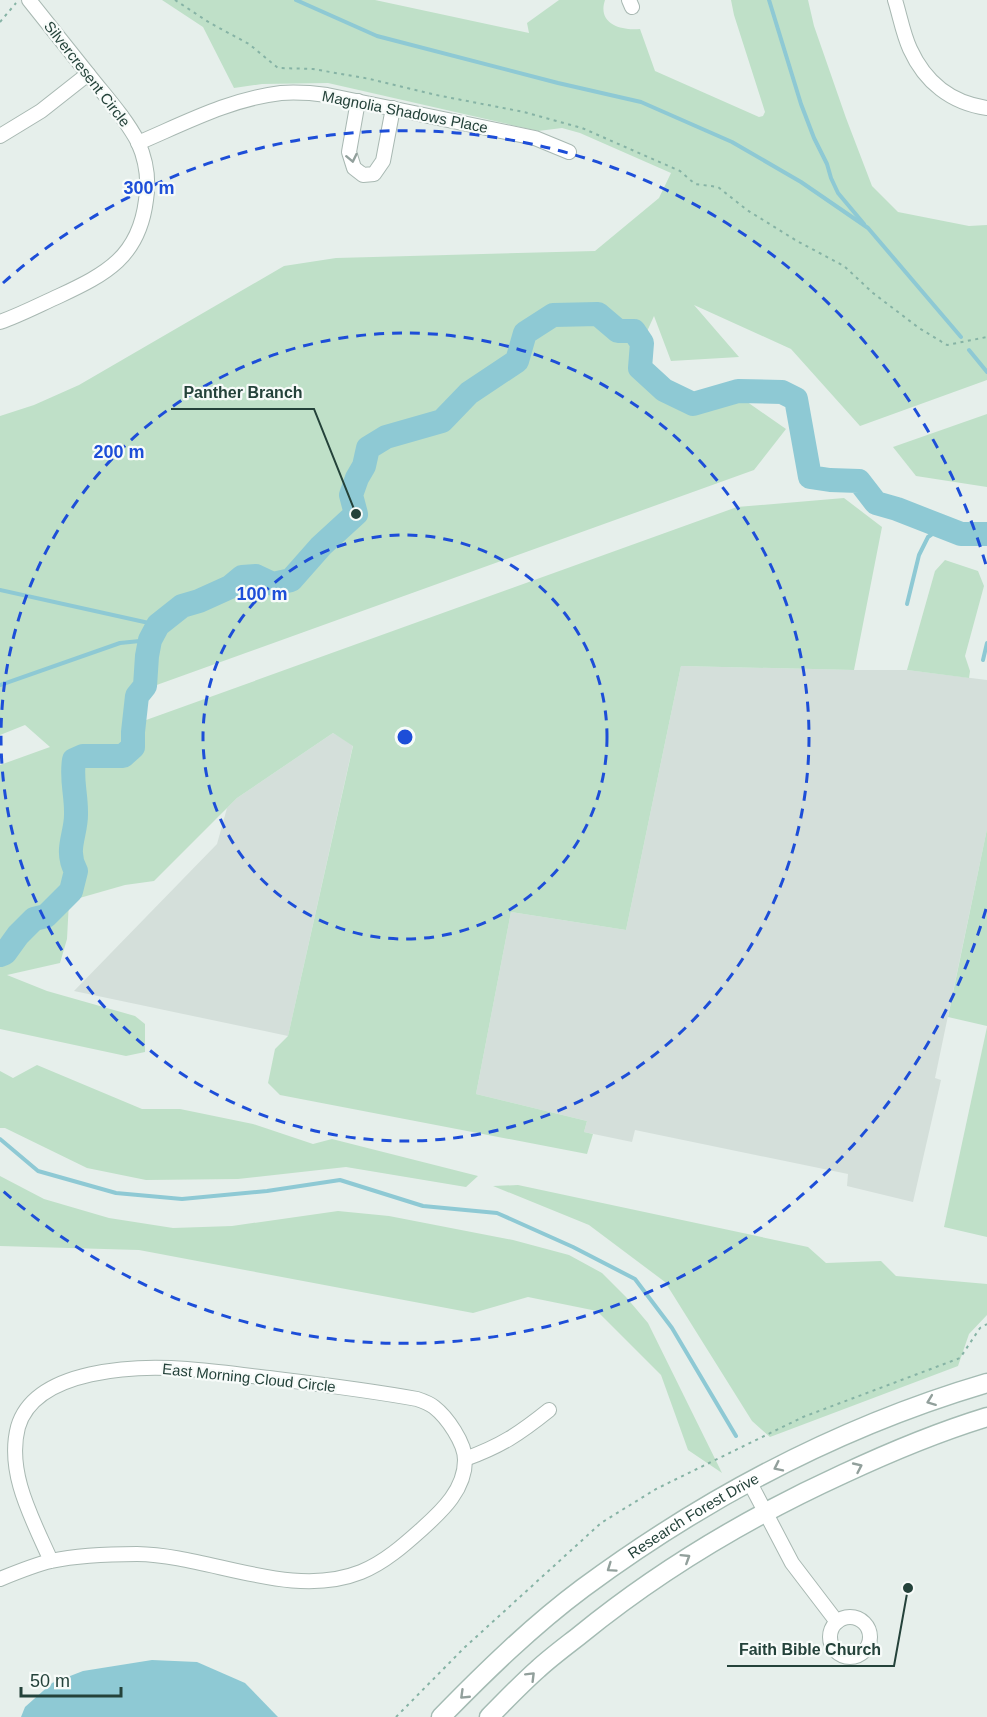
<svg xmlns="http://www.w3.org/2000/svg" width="987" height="1717" font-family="Arial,sans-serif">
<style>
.built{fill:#d4dfda}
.green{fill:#bfe0c8}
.water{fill:#8ec9d4}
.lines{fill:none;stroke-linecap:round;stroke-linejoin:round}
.stream{stroke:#8ec9d4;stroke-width:4}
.river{stroke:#8ec9d4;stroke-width:24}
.street-casing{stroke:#a8b8b2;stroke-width:16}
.secondary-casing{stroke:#a4bbb3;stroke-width:21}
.path{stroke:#86b3a5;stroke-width:2;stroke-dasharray:3 4.5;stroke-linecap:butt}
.street{stroke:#fff;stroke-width:14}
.secondary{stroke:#fff;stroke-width:18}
.oneway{stroke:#92a09c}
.ring{fill:none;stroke:#1d4ed8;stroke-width:3;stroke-dasharray:10 8}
.labels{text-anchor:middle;stroke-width:4.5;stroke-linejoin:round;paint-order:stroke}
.street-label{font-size:15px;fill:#24423a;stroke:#f7fbf9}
.centre{fill:#1d4ed8;stroke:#f7fbf9;stroke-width:3}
.ring-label{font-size:18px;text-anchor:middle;font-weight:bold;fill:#1d4ed8;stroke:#f7fbf9;stroke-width:4.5;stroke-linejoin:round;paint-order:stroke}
.leader{fill:none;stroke:#24423a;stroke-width:2}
.callout-dot{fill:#24423a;stroke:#f7fbf9;stroke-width:2}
.callout-label{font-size:16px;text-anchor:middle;font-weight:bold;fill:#24423a;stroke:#f7fbf9;stroke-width:4.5;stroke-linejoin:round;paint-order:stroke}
</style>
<rect width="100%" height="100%" fill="#e6efeb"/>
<g class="built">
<path d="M681,666L854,670H907L987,680V829L935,1078L941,1080L913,1202L847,1186L848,1174L635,1130L632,1142L584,1132L587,1121L476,1094L511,912L626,930Z"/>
<path d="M333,733L353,745L288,1036L74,991L217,844L227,808L237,798Z"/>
</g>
<g class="green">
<path d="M162,0H375L529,33L527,23L559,0H605C597,24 621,31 640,29L655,71L759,117L763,116L765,112L734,15L731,0H808L814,26L846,118L872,186L898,212L969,226L987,225V380L860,426L791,349L694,305L739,357L671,361L654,316L630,369L671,402L743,399L786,429L754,470L140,691L135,724L737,507L844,498L882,527L854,670L681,666L626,930L511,912L476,1094L587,1121L584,1132L593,1134L587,1154L280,1095L268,1083L275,1049L288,1036L353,746L333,733L237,798L154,881L125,885L69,901L67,939L60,963L7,975L47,991L135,1016L145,1024V1052L126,1056L0,1029V765L50,747L25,725L0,735V416L34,405L79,385L284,266L336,258L595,251L659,198L671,173L580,133L562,128L538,131L328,83L262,84L234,88L203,27Z"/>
<path d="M987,414V487L916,476L893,447Z"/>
<path d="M945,560L978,571L984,586L965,656L970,671L969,678L907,670L935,571Z"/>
<path d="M987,829V1026L948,1017Z"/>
<path d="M987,1027V1237L944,1227Z"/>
<path d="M37,1065L142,1109H180L253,1124L313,1144L332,1139L478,1176L466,1187L346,1167L238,1179L146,1180L87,1168L5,1128H0V1071L13,1078Z"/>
<path d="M0,1176L44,1199L109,1218L173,1228L232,1226L338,1211L389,1216L513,1240L569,1255L602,1273L626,1297L648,1323L722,1473L688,1450L661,1375L597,1311L528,1297L473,1313L139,1250L0,1246Z"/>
<path d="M518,1185L808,1247L826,1263L881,1261L896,1276L987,1284V1315L969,1334L958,1366L770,1437L752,1421L665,1282L589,1225L493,1186Z"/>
</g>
<path class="water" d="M152,1660L197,1662L245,1683L278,1717H21L25,1707L52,1683L83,1671Z"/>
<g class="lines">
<g class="stream">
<path d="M296,0L377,36L558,83L641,102L732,142L801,182L868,228L961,337"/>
<path d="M769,0L801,104L814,138L827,164L831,178L838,193L864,224"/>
<path d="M969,350L987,372"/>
<path d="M0,590L158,625"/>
<path d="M907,604L919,555L928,537L942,527"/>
<path d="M983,660L987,643"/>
<path d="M0,685L120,643L150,640"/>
<path d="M0,1139L38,1171L116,1193L182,1199L267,1191L340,1180L423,1206L497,1213L573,1247L635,1279L672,1328L736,1436"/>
</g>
<path class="river" d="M0,955L5,953L18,935L34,919L46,916L71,891L76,871C64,849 77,834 76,812C76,792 71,780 74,760L83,756H123L133,747V732L137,696L145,686L147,656L150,640L158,625L182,606L199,601L230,587L242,577L256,576L273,584L291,580L321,546L356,514L351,495L357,478L364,466L368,448L386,437L442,421L469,393L517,361L525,333L553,315L598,314L618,331H634L642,343L640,368L664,390L693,404L738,391L782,392L796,399L810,477L830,480L859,481L876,503L897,509L961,534H987"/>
<g class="street-casing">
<g id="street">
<path d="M629,0L632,7"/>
<path d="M895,0C900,16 903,34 910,49C925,82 951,103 987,108"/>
<path d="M358,101L349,152L354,168L363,175L374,174L383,161L393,108"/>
<path d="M0,136L41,111L88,74"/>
<path d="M138,143C185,123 230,99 281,93C297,92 312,93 327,95L535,138L569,152"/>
<path d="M0,322C20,315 39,305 59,296C106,274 139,257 146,200C149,181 146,160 138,142C126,119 108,99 92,79C71,53 50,26 29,0"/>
<path d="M465,1459C501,1446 519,1434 549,1410"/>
<path d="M749,1481L792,1563L837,1622"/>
<path d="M0,1579C17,1572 34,1565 51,1561C79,1555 109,1554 137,1554C209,1555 291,1600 361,1572C384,1563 404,1545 423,1528C443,1510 465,1489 465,1460C465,1443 447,1417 434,1407C429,1403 423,1401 417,1399C368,1390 318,1384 269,1378C242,1375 215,1371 187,1369C138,1365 35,1368 18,1427C6,1473 33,1520 51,1561"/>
<circle cx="850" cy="1637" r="20"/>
</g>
</g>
<g class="secondary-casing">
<g id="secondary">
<path id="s1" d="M441,1717C485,1672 532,1626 583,1588C705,1498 841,1426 987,1383"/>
<path d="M489,1717C505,1701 521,1684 538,1669C551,1657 566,1646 580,1635C661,1569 749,1517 843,1474C890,1452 938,1432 987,1417"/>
</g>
</g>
<g class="path">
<path d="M175,0L210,23L249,44L278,68L313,69L370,79L436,95L524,112L582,128L680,171L695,184L718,187L747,210L797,241L844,266L873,293L919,328L947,345L987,337"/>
<path d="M0,22L16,3"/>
<path d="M396,1717L464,1648L601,1523L656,1489L803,1417L960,1358L980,1328L987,1324"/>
</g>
<use href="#street" class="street"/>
<use href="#secondary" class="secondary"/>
</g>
<defs><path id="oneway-chevron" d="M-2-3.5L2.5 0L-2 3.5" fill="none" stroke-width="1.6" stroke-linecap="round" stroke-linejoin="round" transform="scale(1.5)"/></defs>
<g class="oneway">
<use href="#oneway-chevron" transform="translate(352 158) rotate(78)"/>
<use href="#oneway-chevron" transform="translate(931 1401) rotate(159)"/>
<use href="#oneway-chevron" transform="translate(778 1467) rotate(154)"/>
<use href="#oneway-chevron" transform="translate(858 1467) rotate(-25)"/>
<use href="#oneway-chevron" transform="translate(686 1558) rotate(-32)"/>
<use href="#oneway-chevron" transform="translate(611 1568) rotate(145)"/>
<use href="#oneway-chevron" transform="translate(531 1676) rotate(-45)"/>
<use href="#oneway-chevron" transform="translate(464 1695) rotate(136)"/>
</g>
<g class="ring">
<circle cx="405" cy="737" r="202"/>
<circle cx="405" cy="737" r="404"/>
<path d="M986 909A606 606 0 0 1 3 1191M3 283A606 606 0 0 1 986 565"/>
</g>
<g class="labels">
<g class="street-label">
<text transform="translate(87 74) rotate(52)" y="5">Silvercresent Circle</text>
<text transform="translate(405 112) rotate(11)" y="5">Magnolia Shadows Place</text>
<text transform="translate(249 1378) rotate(6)" y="5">East Morning Cloud Circle</text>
<text dy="5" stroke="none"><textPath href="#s1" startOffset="324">Research Forest Drive</textPath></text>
</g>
</g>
<circle cx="405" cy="737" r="9" class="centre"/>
<g class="ring-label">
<text x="149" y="194">300 m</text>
<text x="119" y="458">200 m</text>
<text x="262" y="600">100 m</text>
</g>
<path class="leader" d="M356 514L314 409H171M908 1588L894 1666H727"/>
<g class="callout-dot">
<circle cx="356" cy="514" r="6"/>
<circle cx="908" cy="1588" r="6"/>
</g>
<g class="callout-label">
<text x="243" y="398">Panther Branch</text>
<text x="810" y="1655">Faith Bible Church</text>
</g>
<path d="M21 1687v9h100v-9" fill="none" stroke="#24423a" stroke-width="3"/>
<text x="30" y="1687" font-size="18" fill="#24423a" stroke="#f7fbf9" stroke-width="4.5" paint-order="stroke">50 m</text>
</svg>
